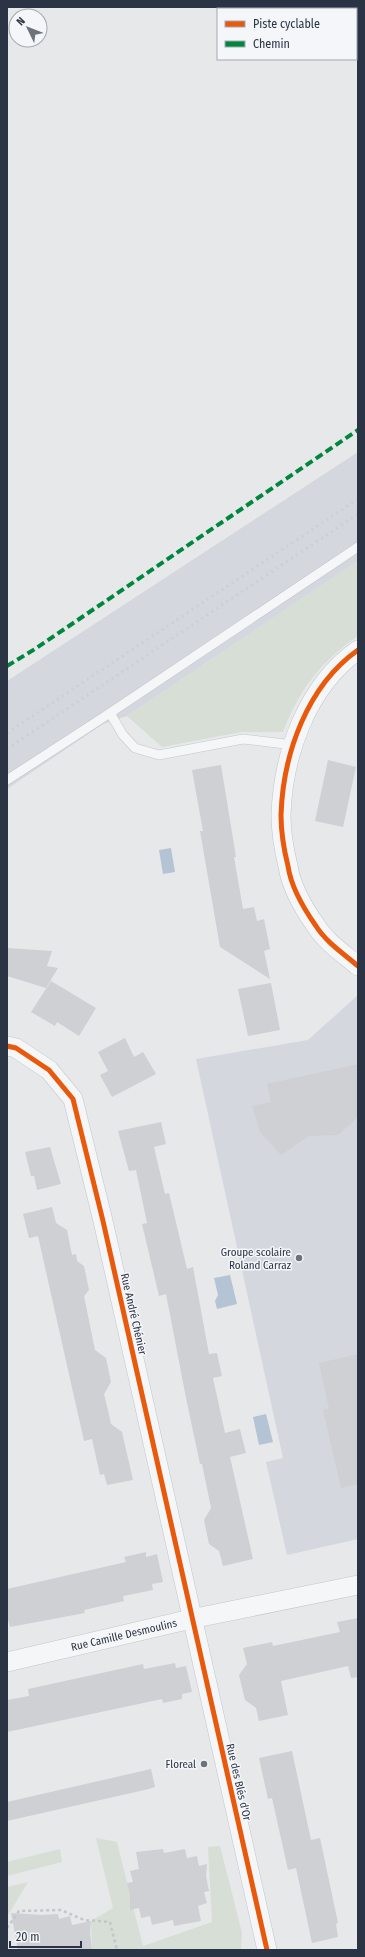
<svg xmlns="http://www.w3.org/2000/svg" width="365" height="1957" font-family="'Fira Sans Condensed',sans-serif">
<style>
.built{fill:#d4d7dd}
.green{fill:#d6ded6}
.water{fill:#b4c4d5}
.building{fill:#ced0d3}
.lines{fill:none;stroke-linecap:round;stroke-linejoin:round}
.service-casing{stroke:#c4c6c8;stroke-width:10}
.minor-casing{stroke:#c4c6c8;stroke-width:20}
.path{stroke:#c5c6ca;stroke-width:2.5;stroke-dasharray:3 3;stroke-linecap:butt}
.service{stroke:#f5f6f7;stroke-width:9}
.minor{stroke:#f5f6f7;stroke-width:19}
.rail{stroke:#cecfd2;stroke-width:3;stroke-dasharray:2 4;stroke-linecap:butt}
.quiet{stroke:#00873e;stroke-width:4;stroke-dasharray:8 4;stroke-linecap:butt}
.cycleway-casing{stroke:#f4f6f9;stroke-width:8}
.cycleway{stroke:#e8590c;stroke-width:5}
.poi-dot{fill:#6c737f;stroke:#f4f6f9;stroke-width:1.5}
.labels{text-anchor:middle;stroke-width:3;stroke-linejoin:round;paint-order:stroke}
.poi-label{font-size:11px;fill:#2b3445;stroke:#f4f6f9;text-anchor:end}
.street-label{font-size:11px;fill:#2b3445;stroke:#f4f6f9}
</style>
<rect width="100%" height="100%" fill="#e6e8ea"/>
<g class="built">
<path d="M358,452V561L127,716L103,724L7,789V681Z"/>
<path d="M358,995V1539L287,1555L266,1462L283,1458L196,1059L308,1040Z"/>
</g>
<g class="green">
<path d="M358,561V636C321,661 299,690 283,732H241L162,747L127,716Z"/>
<path d="M96,1838L117,1842L143,1946L212,1922L208,1847L220,1846L242,1933L241,1950H92L91,1921L113,1908Z"/>
<path d="M60,1849L62,1862L7,1876V1862Z"/>
<path d="M28,1882L7,1917V1887Z"/>
</g>
<g class="water">
<path d="M171,848L175,872L163,874L159,850Z"/>
<path d="M230,1275L237,1304L217,1309L215,1301L218,1295L214,1278Z"/>
<path d="M266,1414L273,1442L259,1445L253,1417Z"/>
</g>
<g class="building">
<path d="M328,760L356,767L343,827L315,821Z"/>
<path d="M221,765L236,857H234L243,909L254,907L257,921L264,919L270,949L264,951L270,979L220,947L200,831H203L192,770Z"/>
<path d="M7,948L52,951L47,966L58,968L46,988L7,976Z"/>
<path d="M51,981L96,1008L79,1036L57,1022L55,1026L31,1012Z"/>
<path d="M271,983L280,1030L248,1036L238,989Z"/>
<path d="M125,1038L134,1057L143,1052L156,1074L112,1097L100,1075L108,1071L98,1052Z"/>
<path d="M358,1064V1117L338,1135L309,1136L281,1155L260,1132L252,1106L271,1102L267,1084Z"/>
<path d="M161,1122L166,1144L154,1147L165,1194L169,1193L187,1269L193,1267L209,1354L217,1353L222,1376L213,1378L225,1433L240,1429L246,1453L230,1457L253,1559L223,1566L219,1551L209,1544L204,1520L211,1508L202,1464H200L186,1398L166,1294L159,1296L142,1224L147,1223L136,1170L129,1171L118,1131Z"/>
<path d="M50,1147L61,1184L37,1190L34,1176H31L25,1152Z"/>
<path d="M52,1207L56,1223L67,1230L72,1255L76,1254L77,1261L84,1266L89,1290L84,1296L95,1350L106,1358L111,1382L104,1394L108,1410L111,1424L122,1432L133,1480L107,1485L104,1474L100,1475L92,1439L84,1441L38,1236L29,1238L23,1214Z"/>
<path d="M358,1354V1484L341,1488L323,1410L329,1409L319,1363Z"/>
<path d="M146,1552V1557L157,1554L163,1582L152,1584L153,1590L123,1596L124,1601L84,1610L85,1613L10,1627L7,1616V1589L126,1562L124,1557Z"/>
<path d="M358,1618V1677L351,1678L348,1666L281,1681L288,1715L259,1721L256,1708L245,1700L239,1675L247,1664L243,1648L272,1642L273,1646L340,1632L337,1622Z"/>
<path d="M175,1663L176,1668L186,1666L192,1692L182,1694V1699L163,1703L162,1699L7,1732V1700L29,1696L28,1689L143,1664L144,1669Z"/>
<path d="M292,1751L311,1840L320,1838L338,1923L336,1924L338,1937L312,1943L296,1868L288,1870L272,1798L268,1799L259,1758Z"/>
<path d="M151,1769L155,1787L149,1789L7,1821V1802Z"/>
<path d="M163,1849L164,1853L185,1849L187,1858L197,1856L199,1866L207,1864L206,1876L209,1891L204,1892L207,1903L198,1906L201,1921L174,1926L173,1920L152,1925L150,1916L141,1918L139,1908L130,1910V1895L127,1883L133,1882L130,1871L139,1869L136,1852Z"/>
<path d="M11,1913L42,1915L58,1914L59,1919L70,1916L72,1925L91,1921L90,1933L92,1950H18Z"/>
</g>
<g class="lines">
<g class="service-casing">
<g id="service">
<path d="M293,745L243,739L159,755L135,748L123,735L110,713L358,547"/>
<path d="M7,780L110,713"/>
</g>
</g>
<g class="minor-casing">
<g id="minor">
<path d="M358,650C307,686 283,754 281,815C281,831 284,850 288,866C291,887 304,909 316,926C326,942 344,954 358,966"/>
<path d="M7,1046L16,1048L49,1070L73,1099L103,1221L267,1950"/>
<path id="s1" d="M7,1662L191,1619L358,1585"/>
</g>
</g>
<path class="path" d="M7,1928L19,1911L61,1910L84,1920L110,1922L117,1950"/>
<use href="#service" class="service"/>
<use href="#minor" class="minor"/>
<g class="rail">
<path d="M7,733L358,499"/>
<path d="M7,749L358,514"/>
</g>
<path class="quiet" d="M7,666L35,649L358,430"/>
<g class="cycleway-casing">
<g id="cycleway">
<path d="M358,650C307,686 283,754 281,815C281,831 284,850 288,866C291,887 304,909 316,926C326,942 344,954 358,966"/>
<path d="M7,1046L16,1048L49,1070L73,1099L103,1221L267,1950"/>
</g>
</g>
<use href="#cycleway" class="cycleway"/>
</g>
<g class="poi-dot">
<circle cx="299" cy="1258" r="4"/>
<circle cx="204" cy="1764" r="4"/>
</g>
<g class="labels">
<g class="poi-label">
<text x="291" y="1256">Groupe scolaire<tspan x="291" dy="13">Roland Carraz</tspan></text>
<text x="196" y="1768">Floreal</text>
</g>
<g class="street-label">
<text transform="translate(134 1314) rotate(77)" y="4">Rue André Chénier</text>
<text dy="4" stroke="none"><textPath href="#s1" startOffset="120">Rue Camille Desmoulins</textPath></text>
<text transform="translate(239 1782) rotate(77)" y="4">Rue des Blés d'Or</text>
</g>
</g>
<rect width="365" height="1957" fill="none" stroke="#2b3445" stroke-width="16"/>
<rect x="217" y="8" width="140" height="52" fill="#f4f6f9" stroke="#a4a8b1"/>
<rect x="225" y="21" width="20" height="6" fill="#e8590c" stroke="#a4a8b1"/>
<text x="253" y="28" font-size="12" fill="#2b3445">Piste cyclable</text>
<rect x="225" y="41" width="20" height="6" fill="#00873e" stroke="#a4a8b1"/>
<text x="253" y="48" font-size="12" fill="#2b3445">Chemin</text>
<g transform="translate(28 28) rotate(313)"><circle r="19" fill="#f4f6f9" stroke="#a4a8b1"/>
<path d="M0-3L7 15L0 10L-7 15Z" fill="#6c737f"/>
<text y="-6" font-size="11" font-weight="bold" text-anchor="middle" fill="#2b3445">N</text>
</g>
<path d="M10 1941v6h71v-6" fill="none" stroke="#2b3445" stroke-width="2"/>
<text x="16" y="1941" font-size="12" fill="#2b3445" stroke="#f4f6f9" stroke-width="3" paint-order="stroke">20 m</text>
</svg>
